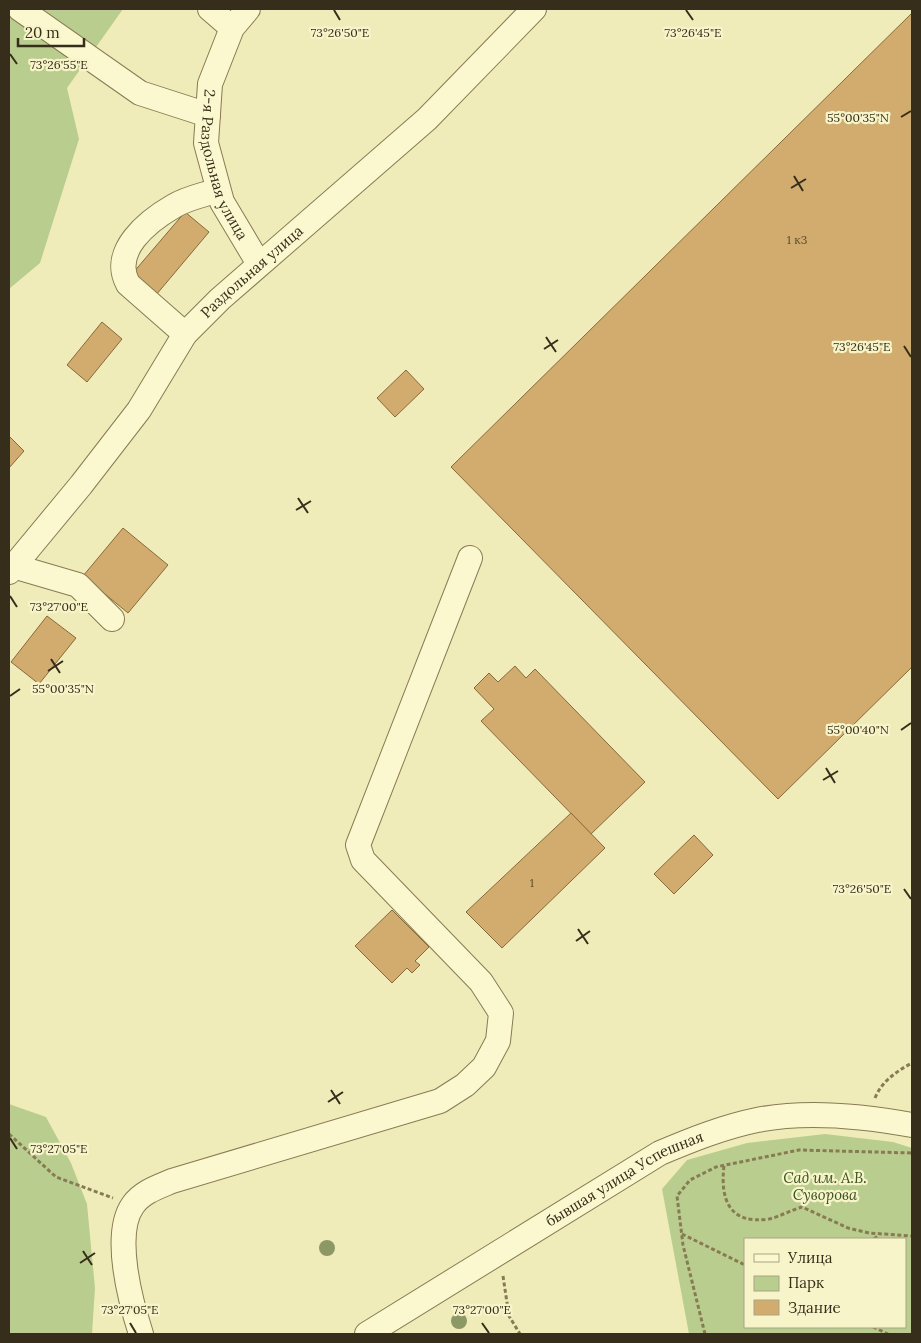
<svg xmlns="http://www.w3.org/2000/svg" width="921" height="1343" font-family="Lora,serif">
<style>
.green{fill:#b9ce8e;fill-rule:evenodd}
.building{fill:#d1ac6e;stroke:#896938}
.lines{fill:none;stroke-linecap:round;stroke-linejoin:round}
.minor-casing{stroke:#887b54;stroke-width:26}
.path{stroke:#887b54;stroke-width:3;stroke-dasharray:4 2.5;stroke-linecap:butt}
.minor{stroke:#fbf7ce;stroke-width:24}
.tree{fill:#8c9865}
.ticks{fill:none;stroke:#362d1a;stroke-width:2}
.labels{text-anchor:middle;stroke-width:4.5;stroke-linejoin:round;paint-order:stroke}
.number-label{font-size:12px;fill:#5d4d2f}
.street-label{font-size:15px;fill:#362d1a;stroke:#f7f4ca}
.park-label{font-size:15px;font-style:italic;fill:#3b541f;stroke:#f7f4ca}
.ticks-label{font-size:12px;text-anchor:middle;fill:#362d1a;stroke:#f7f4ca;stroke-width:4.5;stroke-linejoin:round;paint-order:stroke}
</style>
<rect width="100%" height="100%" fill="#f0ecba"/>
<g class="green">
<path d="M9,9H123L67,88L79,139L40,263L9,289Z"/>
<path d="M9,1104L46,1117L71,1163L87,1204L95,1288L92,1334H9Z"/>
<path d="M825,1134L893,1142L912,1148V1334H689L662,1189L687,1160L747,1143ZM745,1239H905V1327H745Z"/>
</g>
<g class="building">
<path d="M912,13V667L778,799L451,467Z"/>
<path d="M185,212L209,232L156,295L132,274Z"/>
<path d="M102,322L122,339L87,382L67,365Z"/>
<path d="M406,370L424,389L395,417L377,398Z"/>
<path d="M9,436L24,451L9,468Z"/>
<path d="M123,528L168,565L128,613L83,576Z"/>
<path d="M47,616L76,638L39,684L11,662Z"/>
<path d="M515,666L526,678L535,669L645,782L591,834L481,721L494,709L474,688L489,673L498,682Z"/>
<path d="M571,813L605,848L502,948L466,912Z"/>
<path d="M694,835L713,855L674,894L654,874Z"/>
<path d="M392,910L429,947L415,961L420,965L412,973L407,968L392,983L355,946Z"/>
</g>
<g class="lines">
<g class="minor-casing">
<g id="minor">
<path d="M20,9L140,93L208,115"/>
<path d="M210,9L232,28"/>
<path id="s1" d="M248,9L232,28L210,84L206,143L222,202L259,264"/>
<path d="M185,334L128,284C110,251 148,221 174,206C187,198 204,195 218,190"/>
<path d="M13,566L78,585L112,619"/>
<path id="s2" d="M9,572L81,485L139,410L185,334L220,299L427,119L534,9"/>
<path d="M141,1334C131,1303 112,1234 133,1205C142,1192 158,1187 172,1181L440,1101L465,1085L484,1067L498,1041L501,1013L481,982L363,860L358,845L470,558"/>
<path id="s3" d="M367,1334L660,1153C691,1140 723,1127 757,1120C807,1110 863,1116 912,1125"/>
</g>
</g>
<g class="path">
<path d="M875,1098C882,1081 897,1071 912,1063"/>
<path d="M9,1134L56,1177L113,1198"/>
<path d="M724,1166C720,1199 729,1225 769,1219C779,1217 791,1210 802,1207L848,1228L869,1233L912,1236"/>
<path d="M682,1234L745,1265"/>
<path d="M874,1239L879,1235"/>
<path d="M503,1276L509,1316L520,1334"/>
<path d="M873,1327L888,1334"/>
<path d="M705,1334L683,1245L677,1196L690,1180L716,1167L799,1150L912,1153"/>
</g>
<use href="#minor" class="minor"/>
</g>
<g class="tree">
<circle cx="327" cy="1248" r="8"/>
<circle cx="459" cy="1321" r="8"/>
</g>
<path class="ticks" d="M334,10L340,20M686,10L693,20M10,54L17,64M901,117L911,111M794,176L803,191M791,188L806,179M546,337L556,352M904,346L911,357M544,349L558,340M298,498L308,513M296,510L311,501M10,596L17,607M51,659L60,673M48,671L63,661M10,696L20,689M901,730L911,723M826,768L835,783M823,780L838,771M904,889L911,899M578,929L588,944M576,941L590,931M331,1090L340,1104M328,1102L343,1092M10,1138L17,1149M83,1251L92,1265M80,1263L95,1253M130,1323L136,1333M482,1323L489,1333"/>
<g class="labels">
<g class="number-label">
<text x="797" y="244">1 к3</text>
<text x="532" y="887">1</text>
</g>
<g class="street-label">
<text dy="5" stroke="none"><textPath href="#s1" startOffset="169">2-я Раздольная улица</textPath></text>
<text dy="5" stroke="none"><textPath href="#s2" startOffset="388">Раздольная улица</textPath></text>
<text dy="5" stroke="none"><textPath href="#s3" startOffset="301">бывшая улица Успешная</textPath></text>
</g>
<g class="park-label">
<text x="825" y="1183">Сад им. А.В.<tspan x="825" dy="17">Суворова</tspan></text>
</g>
</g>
<g class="ticks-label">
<text x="340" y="37">73°26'50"E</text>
<text x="693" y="37">73°26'45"E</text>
<text x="59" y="69">73°26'55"E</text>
<text x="858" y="122">55°00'35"N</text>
<text x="862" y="351">73°26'45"E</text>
<text x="59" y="611">73°27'00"E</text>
<text x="63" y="693">55°00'35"N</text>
<text x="858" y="734">55°00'40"N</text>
<text x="862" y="893">73°26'50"E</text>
<text x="59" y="1153">73°27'05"E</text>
<text x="130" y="1314">73°27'05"E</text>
<text x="482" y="1314">73°27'00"E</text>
</g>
<rect width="921" height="1343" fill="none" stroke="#362d1a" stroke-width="20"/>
<rect x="744" y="1238" width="162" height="90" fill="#f7f4ca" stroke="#aaa484"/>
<rect x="754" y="1254" width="25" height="8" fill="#fbf7ce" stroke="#aaa484"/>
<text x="788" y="1263" font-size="15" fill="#362d1a">Улица</text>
<rect x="754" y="1276" width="25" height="15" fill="#b9ce8e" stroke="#aaa484"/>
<text x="788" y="1288" font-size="15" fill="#362d1a">Парк</text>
<rect x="754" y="1300" width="25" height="15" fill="#d1ac6e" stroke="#aaa484"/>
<text x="788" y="1313" font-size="15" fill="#362d1a">Здание</text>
<path d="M18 38v8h66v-8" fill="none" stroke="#362d1a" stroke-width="2.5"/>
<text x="25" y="38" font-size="15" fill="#362d1a" stroke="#f7f4ca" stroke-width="4" paint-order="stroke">20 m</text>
</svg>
